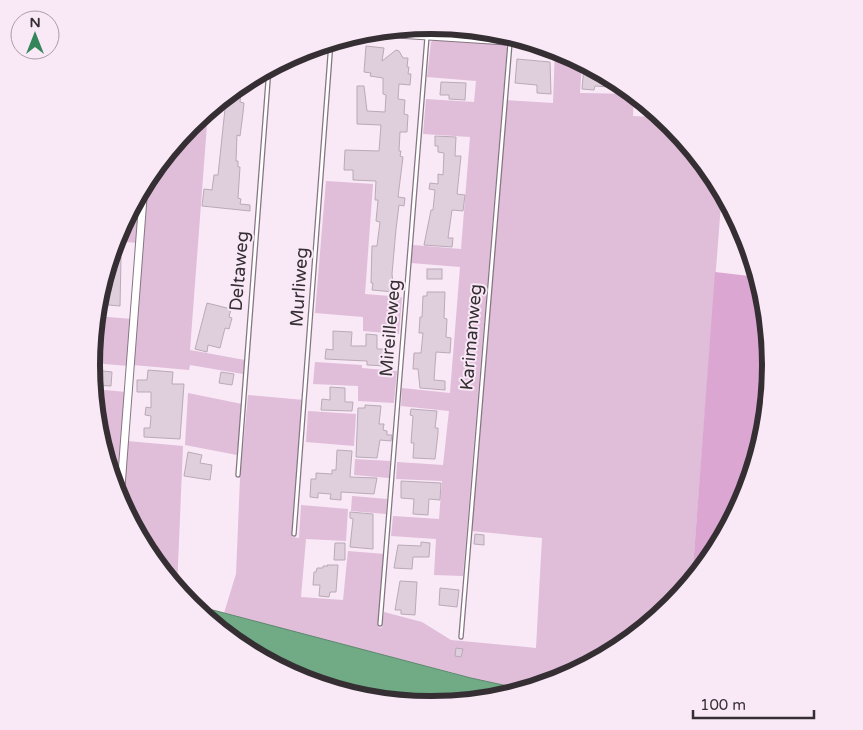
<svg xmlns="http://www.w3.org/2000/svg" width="863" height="730" font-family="'Varela Round',sans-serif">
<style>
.green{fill:#e0bdd9}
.forest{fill:#dba7d2}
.water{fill:#70ab86;stroke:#5e866d}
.building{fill:#dfcedc;stroke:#baa9b6}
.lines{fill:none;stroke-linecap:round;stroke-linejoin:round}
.lane-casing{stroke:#857582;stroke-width:5.5}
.street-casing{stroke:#857582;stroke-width:9}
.secondary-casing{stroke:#857582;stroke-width:12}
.lane{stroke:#fff;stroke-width:3}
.street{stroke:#fff;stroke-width:7}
.secondary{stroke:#fff;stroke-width:10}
.labels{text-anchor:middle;stroke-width:4;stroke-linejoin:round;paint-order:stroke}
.street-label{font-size:18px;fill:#352f34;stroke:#f9e8f6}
.rim{fill:none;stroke:#352f34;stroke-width:6}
</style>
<rect width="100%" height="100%" fill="#f9e8f6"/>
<g class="green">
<path d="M452,27L481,30V33L452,32Z"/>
<path d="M436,39L505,44L507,48L463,576L434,575L436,539L391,536L393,516L439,519L442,481L396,479L397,462L443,465L449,411L401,406L402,388L450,393L460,267L411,263L413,245L461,249L470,137L423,134L426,99L474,102L476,81L427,77L431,42Z"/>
<path d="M555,49L582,62L580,93L634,94L633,116L652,117V108C680,131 706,160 722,191L692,581C656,625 585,680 528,689C516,691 464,676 450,672C375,653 299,633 224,613L236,574L240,479L248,395L304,400L292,537L299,538L301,505L348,509L346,541L306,539L301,597L343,600L348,551L384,554L378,627L382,628L384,612L422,622L451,640L536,648L542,538L471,531L506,100L553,103Z"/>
<path d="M208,111L190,350L245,360L243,374L190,365L189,370L133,365L147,180L191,124Z"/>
<path d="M326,181L373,184L365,294L402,297L399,334L363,331V317L315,313Z"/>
<path d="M141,190L137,243L116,241L117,235Z"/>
<path d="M96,316L132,319L129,366L92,363Z"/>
<path d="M315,362L362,365V368L397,371L394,403L358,401V386L313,384Z"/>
<path d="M94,389L126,392L119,487L115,486L98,431Z"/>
<path d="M188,393L242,404L237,455L185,445Z"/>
<path d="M308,411L356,414L354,446L306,442Z"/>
<path d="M127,441L183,446L177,588L149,554L122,504Z"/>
<path d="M355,459L390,461L389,478L354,475Z"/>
<path d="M352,496L387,499L386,514L351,511Z"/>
</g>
<path class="forest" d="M715,272L758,277C790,382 760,498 692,581Z"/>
<path class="water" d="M190,604L471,678L526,690L498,699L431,705L407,703L308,681L242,648Z"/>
<g class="building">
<path d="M366,46L384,48L382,61L396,50L399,51L403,58H408L407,67H409L408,74H411L410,85L399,84L398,99L405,100L404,114L408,115L407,132H400L399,151H401L400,156L403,157L398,197L405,198L404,206L399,205L396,229L392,274L394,292L372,290L373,283H371L372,246H377L380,222L376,221L378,200H375L376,181L353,180V170H344L345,150L379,151L381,125L357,124V86H364L367,111L385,112L386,95L383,94V78L370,76L371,73L364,72Z"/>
<path d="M517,59L550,62L551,94L537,93V85L515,83Z"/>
<path d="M584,66H591L607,75L609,87L595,86L594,90L582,89Z"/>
<path d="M441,82L466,83L465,100L449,99V95H440Z"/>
<path d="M242,83L240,102L244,103L243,113L240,136L237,135L236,161H238V167H240L238,198L241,199L240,204L250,205V211L202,206L204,189L212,190L214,175H218L225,109L212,108Z"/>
<path d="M435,136L456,137L455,156H461L457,194L465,195L463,211L452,210L448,238H453L452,247L424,245L431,210H433L435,190L429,189L430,183L438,184V174L443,175L444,153L438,152V146H435Z"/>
<path d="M111,257H121L120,306L98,304Z"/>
<rect x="427" y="269" width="15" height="10"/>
<path d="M427,292H445L444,318L447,319L446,337L451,338L450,353L436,352L434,380L445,381V390L420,388L418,369H413L414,353H421L423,333H419L420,317H422L423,296H427Z"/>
<path d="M207,303L231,309L229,317L232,318L229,329L225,328L220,348L208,345L207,352L195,349Z"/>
<path d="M333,331L352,332L351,346H366V334L377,335V349H385V366L367,365V361L325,359L326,349L333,350Z"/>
<path d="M94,370L112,372L111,386L93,385Z"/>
<path d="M148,370L173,372L172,384H184L180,439L144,437V428H150L151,416L145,415L146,407L151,408V392H137V380H147Z"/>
<path d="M221,372L234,374L232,385L219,383Z"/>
<path d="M330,387L345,388V402H353L352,411L321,410L322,399L330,400Z"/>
<path d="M365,405L381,406L379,424H384L383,430L387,431V435H392L391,441L380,440L377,458L356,457L358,408H365Z"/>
<path d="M411,409L437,411L435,428H438V433L435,459L413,458L414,443H411L413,416L410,415Z"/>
<path d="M337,450L352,451L350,477L377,478L374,494L341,492V500L330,499L331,494L318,493V498L310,497L311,479H316V473L332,474V470H336Z"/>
<path d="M188,452L202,455L200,463L212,465L210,480L184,476Z"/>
<path d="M401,481L441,483L440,500L429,499L428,515L413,514L414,499L401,498Z"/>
<path d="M350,512L373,514V549L350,547L353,519L350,518Z"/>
<path d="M475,534L484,535V545L474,544Z"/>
<path d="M421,542L430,543L429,557H413L412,569L394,568L398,545L421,546Z"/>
<path d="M335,543H345V560H334Z"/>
<path d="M327,565H338L336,592H330L329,597L319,596L320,585H313L314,572H316L317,568H323V566H328Z"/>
<path d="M400,581L417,582L415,615L401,614V610H395Z"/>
<path d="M440,588L459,590L457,607L439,605Z"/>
<path d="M456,648L463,649L461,657L455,656Z"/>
</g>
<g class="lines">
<g class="lane-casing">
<g id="lane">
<path d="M238,475L269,68"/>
<path d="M294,534L331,42"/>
<path d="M380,624L427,37"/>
<path d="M461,637L510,43"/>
</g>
</g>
<g class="street-casing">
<path id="street" d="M120,500L144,185"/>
</g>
<g class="secondary-casing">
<path id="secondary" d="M374,31L529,41"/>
</g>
<use href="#lane" class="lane"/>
<use href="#street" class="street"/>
<use href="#secondary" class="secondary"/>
</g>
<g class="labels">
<g class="street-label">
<text transform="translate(239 271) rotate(-85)" y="6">Deltaweg</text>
<text transform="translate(299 287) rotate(-86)" y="6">Murliweg</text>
<text transform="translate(390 328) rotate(-85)" y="6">Mireilleweg</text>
<text transform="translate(471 337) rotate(-85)" y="6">Karimanweg</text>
</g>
</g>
<path d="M0 0H863V730H0ZM100 365a331 331 0 1 1 662 0a331 331 0 1 1-662 0Z" fill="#f9e8f6" fill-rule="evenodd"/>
<path class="rim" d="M100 365a331 331 0 1 1 662 0a331 331 0 1 1-662 0Z"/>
<g transform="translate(35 35)"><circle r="24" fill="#f9e8f6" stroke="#ab9ea8"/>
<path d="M0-4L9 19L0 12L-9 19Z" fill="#338659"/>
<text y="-8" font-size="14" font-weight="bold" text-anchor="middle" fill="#352f34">N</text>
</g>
<path d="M693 710v8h121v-8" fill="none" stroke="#352f34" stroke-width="2.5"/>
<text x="700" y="710" font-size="15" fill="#352f34" stroke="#f9e8f6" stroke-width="4" paint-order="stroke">100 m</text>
</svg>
